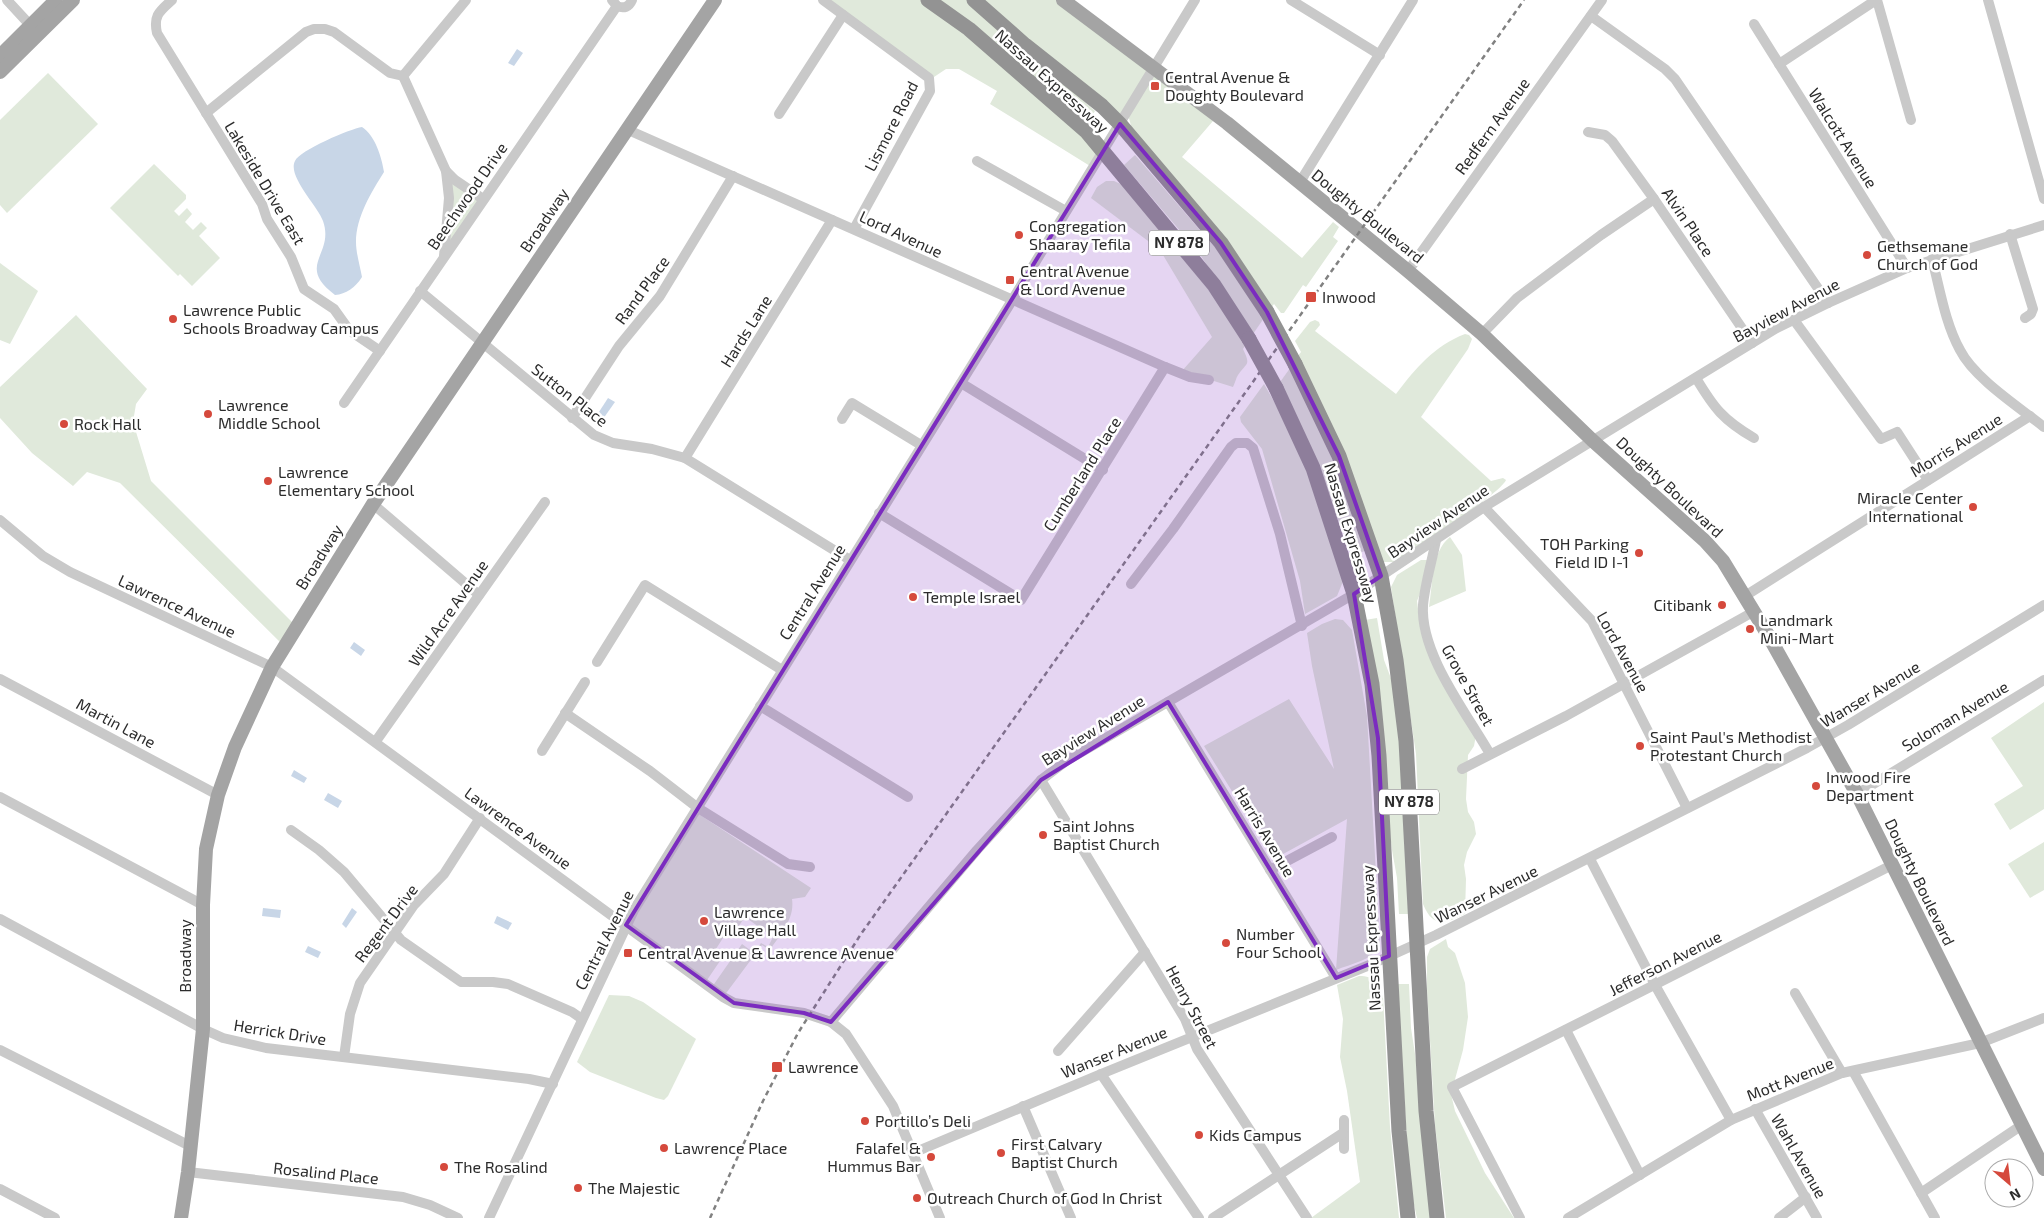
<svg xmlns="http://www.w3.org/2000/svg" width="2044" height="1218" font-family="'Exo 2',sans-serif">
<style>
.green{fill:#e0e9db}
.water{fill:#c8d6e7}
.lines{fill:none;stroke-linecap:round;stroke-linejoin:round}
.minor{stroke:#c9c9c9;stroke-width:10}
.major{stroke:#a4a4a4;stroke-width:14}
.highway{stroke:#939393;stroke-width:15}
.rail{stroke:#818181;stroke-width:2.5;stroke-dasharray:5 4;stroke-linecap:butt}
.highway-bridge{stroke:#939393;stroke-width:15}
.marked{fill:#7b2cbf;fill-opacity:0.2;stroke:#7b2cbf;stroke-width:4;stroke-linejoin:round}
.poi-dot{fill:#d5493c;stroke:#fff;stroke-width:2}
.labels{text-anchor:middle;stroke-width:5;stroke-linejoin:round;paint-order:stroke}
.shield{fill:#fff;stroke:#6b6b6b;stroke-width:1}
.shield-label{font-size:15px;font-weight:bold;fill:#2c2c2c}
.poi-label{font-size:16px;fill:#2c2c2c;stroke:#fff;text-anchor:start}
.street-label{font-size:16px;fill:#2c2c2c;stroke:#fff}
</style>
<rect width="100%" height="100%" fill="#fff"/>
<g class="green">
<path d="M828,0H925L965,28L1097,151L1090,166L990,104L997,91L959,69H946L934,77L930,76Z"/>
<path d="M933,0H969L1095,111L1083,128Z"/>
<path d="M977,0H1061L1153,68L1120,116Z"/>
<path d="M1154,69L1213,121L1182,157L1302,258L1333,222L1339,227L1333,237L1338,241L1306,287L1303,285L1284,313H1281L1274,304L1268,312L1132,129L1128,115Z"/>
<path d="M48,73L98,124L7,213L0,205V120Z"/>
<path d="M1135,155L1225,259L1264,318L1253,334L1199,253L1124,165Z"/>
<path d="M154,164L186,195V199L174,211L179,216L187,208L192,214L185,222L193,230L201,222L207,228L199,236L220,258L192,286L180,274L178,276L110,208Z"/>
<path d="M446,171L483,199L444,257Z"/>
<path d="M1106,181H1114L1125,186L1215,298L1246,344L1243,349C1251,366 1247,362 1238,375C1236,378 1235,383 1233,387L1182,371L1212,337L1160,250L1091,198L1097,187Z"/>
<path d="M0,263L38,291L10,344L0,340Z"/>
<path d="M76,315L147,389L136,404L133,422L151,481L297,627L285,647L120,483L87,472L73,486L32,453L0,418V387Z"/>
<path d="M1315,320L1319,322L1320,325L1315,331L1396,394C1416,368 1434,346 1465,334L1469,335L1472,339L1468,349L1421,417L1491,481L1503,478L1506,480C1499,495 1413,550 1395,562H1381L1295,360L1301,352L1295,341L1310,322Z"/>
<path d="M1293,364L1306,391L1367,550L1355,555L1338,520L1278,385Z"/>
<path d="M1264,384L1301,449L1344,579L1337,596L1305,614L1300,581L1262,449L1241,422L1240,417Z"/>
<path d="M1450,537L1462,555L1466,591L1429,607C1433,584 1431,552 1450,537Z"/>
<path d="M1421,560H1427L1425,581L1417,601L1421,632L1431,661L1476,735L1474,746L1468,755L1466,799L1468,812L1474,822L1476,834L1467,852L1464,865L1466,879L1465,914C1446,923 1433,929 1423,904L1416,754L1391,587L1397,575Z"/>
<path d="M1377,618L1384,660L1392,681L1401,743L1409,914H1399L1397,878L1392,850L1365,620Z"/>
<path d="M1335,619L1343,620L1352,630L1367,716L1380,944C1375,960 1350,964 1336,970L1347,819L1274,859L1204,746L1289,699L1334,769L1312,666L1307,633L1322,624Z"/>
<path d="M2044,702V809L2010,830L1994,804L2023,786L1991,738Z"/>
<path d="M697,813L811,888L805,897L792,899C795,919 780,934 770,950L762,945L724,996L712,987L742,944L754,953L761,943L768,947L773,937L745,917L736,930L730,927L714,952L722,958L705,983L630,923Z"/>
<path d="M2044,842V890L2030,898L2008,864Z"/>
<path d="M1446,939L1448,947L1455,953L1465,983L1468,1017L1463,1050L1451,1094L1455,1111L1485,1173L1514,1218H1446L1435,1125L1427,989V957L1430,949Z"/>
<path d="M1359,976C1375,976 1378,983 1383,997L1390,1127L1399,1218H1311L1360,1182L1347,1091L1340,1057L1343,1019L1337,985Z"/>
<path d="M1397,984H1409L1411,1028L1417,1067L1432,1218H1417L1410,1187Z"/>
<path d="M609,995L629,996L643,1002L696,1039L668,1096L664,1100L656,1098L590,1072L577,1062Z"/>
</g>
<g class="water">
<path d="M517,49L523,53L514,66L508,63Z"/>
<path d="M362,127C375,135 382,158 384,172C371,193 356,217 356,242C356,253 360,266 362,277C355,288 346,294 335,295C295,265 335,255 323,221C318,206 287,176 295,161C300,150 350,129 362,127Z"/>
<path d="M608,398L615,402L603,419L597,415Z"/>
<path d="M354,642L365,650L361,656L350,648Z"/>
<path d="M294,770L307,778L304,783L291,776Z"/>
<path d="M328,793L342,801L338,808L324,800Z"/>
<path d="M263,908L281,910L280,918L262,916Z"/>
<path d="M352,908L357,912L346,928L342,924Z"/>
<path d="M497,916L512,923L508,930L494,923Z"/>
<path d="M308,946L321,952L318,958L305,952Z"/>
</g>
<g class="lines">
<g class="minor">
<path d="M7,0L30,25"/>
<path d="M172,0C160,11 153,15 157,33L262,204L267,219L291,257L304,289L334,309L349,330L380,351"/>
<path d="M612,0L617,6C624,9 629,7 632,0"/>
<path d="M823,0L929,78L930,91L854,229"/>
<path d="M1291,0L1380,55"/>
<path d="M1877,0L1911,120"/>
<path d="M1988,0L2044,199"/>
<path d="M1591,16L1665,69L1675,79L1828,303"/>
<path d="M1754,24L1907,268"/>
<path d="M1779,64L1876,0"/>
<path d="M403,76L446,171L455,180L483,199"/>
<path d="M403,76L466,0"/>
<path d="M206,113L306,32L314,29H325L334,32L390,73L403,76"/>
<path d="M779,114L843,15"/>
<path d="M626,129L1165,367L1190,377L1209,380"/>
<path d="M1588,132L1605,135L1612,141L1654,199L1752,343"/>
<path d="M977,161L1066,211"/>
<path d="M1300,182L1413,0"/>
<path d="M2010,234L2033,309L2031,314L2025,318"/>
<path d="M444,256L449,198L446,171"/>
<path d="M1932,259C1940,289 1945,323 1960,350C1974,378 2019,407 2044,427"/>
<path d="M1408,271L1602,0"/>
<path d="M420,291L594,435L613,443L652,449L685,458L850,560"/>
<path d="M1794,320L1881,439L1897,432L1928,480"/>
<path d="M1482,334L1517,298L1601,235L1654,199"/>
<path d="M1696,378C1714,408 1723,420 1754,438"/>
<path d="M961,383L1103,470"/>
<path d="M344,403L617,6"/>
<path d="M572,418L619,346L660,296L733,176"/>
<path d="M842,419L852,403L921,445"/>
<path d="M685,458L832,220"/>
<path d="M373,504L479,595"/>
<path d="M1484,507L1592,621L1687,808"/>
<path d="M879,513L1021,600L1165,367"/>
<path d="M0,520L43,556L70,572L272,667L723,997L734,1003L804,1013L831,1022L846,1034L893,1106L940,1218"/>
<path d="M1436,540C1432,561 1425,584 1423,605C1420,654 1466,712 1490,754"/>
<path d="M1131,584L1173,529L1231,447L1236,443H1247L1253,448L1280,534L1302,626"/>
<path d="M1745,596L2030,416"/>
<path d="M597,662L645,585L782,670"/>
<path d="M0,679L218,795"/>
<path d="M1168,702L1336,978"/>
<path d="M760,706L908,797"/>
<path d="M565,713L650,771L698,808L788,864L810,867"/>
<path d="M376,741L545,502"/>
<path d="M542,751L585,682"/>
<path d="M1462,769L1566,716L1753,612"/>
<path d="M1041,780L1185,1019L1197,1049L1307,1218"/>
<path d="M1857,794L2044,680"/>
<path d="M0,797L203,905"/>
<path d="M291,830L319,850L344,872L401,940L461,982H493L508,984L572,1012L582,1019"/>
<path d="M1590,859L1655,985L1731,1120"/>
<path d="M1270,870L1332,837"/>
<path d="M0,919L203,1029L223,1038L266,1048L529,1079L553,1084"/>
<path d="M1795,993L1842,1073"/>
<path d="M831,1022L977,850L1041,780L1066,761L1354,594L1484,507L1775,329L1828,303L1907,268L2044,225"/>
<path d="M1566,1030L1640,1175"/>
<path d="M0,1050L190,1146"/>
<path d="M1058,1051L1145,952"/>
<path d="M344,1057L350,1014L360,983L414,905L444,874L480,818"/>
<path d="M1853,1071L1935,1218"/>
<path d="M1101,1074L1199,1218"/>
<path d="M1023,1106L1071,1218"/>
<path d="M1755,1109L1817,1218"/>
<path d="M1344,1120V1149"/>
<path d="M913,1153L1101,1074L1372,964L1436,935L1807,748L1848,725L2044,605"/>
<path d="M188,1172L403,1197L430,1205L458,1218"/>
<path d="M0,1189L55,1218"/>
<path d="M1921,1193L2022,1125"/>
<path d="M489,1218L634,910L1008,307L1195,0"/>
<path d="M1213,1218L1343,1133"/>
<path d="M1520,1218L1452,1087L1892,865"/>
<path d="M1568,1218L1731,1120L1842,1073L1980,1043L2044,1018"/>
<path d="M1779,1218L1806,1197"/>
</g>
<g class="major">
<path d="M1063,0L1227,123L1408,271L1482,334L1592,440L1705,541L1723,561L1768,635L1857,794L2044,1169"/>
<path d="M0,56L56,0"/>
<path d="M0,72L73,0"/>
<path d="M181,1218L188,1172L203,1029V905L206,849L218,795L235,747L272,667L373,504L715,0"/>
</g>
<g class="highway">
<path d="M928,0L969,29L1086,131L1214,285L1249,339"/>
<path d="M974,0L1025,45L1102,106L1120,124L1221,243L1267,312"/>
<path d="M1295,364L1339,456L1381,576L1396,660L1406,741L1426,1111L1437,1218"/>
<path d="M1276,388L1313,468L1354,594L1372,684L1379,756L1399,1131L1408,1218"/>
</g>
<path class="rail" d="M710,1218L763,1101L798,1033L861,934L1524,0"/>
<g class="highway-bridge">
<path d="M1267,312L1295,364"/>
<path d="M1249,339L1276,388"/>
</g>
</g>
<path class="marked" d="M1120,124L1221,243L1267,312L1339,456L1381,576L1354,594L1378,738L1389,956L1336,978L1168,702L1041,780L831,1022L804,1013L734,1003L626,925Z"/>
<g class="poi-dot">
<rect x="1150" y="81" width="10" height="10" rx="2.5"/>
<circle cx="1019" cy="235" r="5"/>
<circle cx="1867" cy="255" r="5"/>
<rect x="1005" y="275" width="10" height="10" rx="2.5"/>
<rect x="1305" y="291" width="12" height="12" rx="2.5"/>
<circle cx="173" cy="319" r="5"/>
<circle cx="208" cy="414" r="5"/>
<circle cx="64" cy="424" r="5"/>
<circle cx="268" cy="481" r="5"/>
<circle cx="1973" cy="507" r="5"/>
<circle cx="1639" cy="553" r="5"/>
<circle cx="913" cy="597" r="5"/>
<circle cx="1722" cy="605" r="5"/>
<circle cx="1750" cy="629" r="5"/>
<circle cx="1640" cy="746" r="5"/>
<circle cx="1816" cy="786" r="5"/>
<circle cx="1043" cy="835" r="5"/>
<circle cx="704" cy="921" r="5"/>
<circle cx="1226" cy="943" r="5"/>
<rect x="623" y="948" width="10" height="10" rx="2.5"/>
<rect x="771" y="1061" width="12" height="12" rx="2.5"/>
<circle cx="865" cy="1121" r="5"/>
<circle cx="1199" cy="1135" r="5"/>
<circle cx="664" cy="1148" r="5"/>
<circle cx="1001" cy="1153" r="5"/>
<circle cx="931" cy="1157" r="5"/>
<circle cx="444" cy="1167" r="5"/>
<circle cx="578" cy="1188" r="5"/>
<circle cx="917" cy="1198" r="5"/>
</g>
<g class="labels">
<g class="shield">
<rect x="1149" y="230.5" width="60" height="25" rx="4"/>
<rect x="1379" y="789.5" width="60" height="25" rx="4"/>
</g>
<g class="shield-label">
<text x="1179" y="248">NY 878</text>
<text x="1409" y="807">NY 878</text>
</g>
<g class="poi-label">
<text x="1165" y="83">Central Avenue &amp;<tspan x="1165" dy="18">Doughty Boulevard</tspan></text>
<text x="1029" y="232">Congregation<tspan x="1029" dy="18">Shaaray Tefila</tspan></text>
<text x="1877" y="252">Gethsemane<tspan x="1877" dy="18">Church of God</tspan></text>
<text x="1020" y="277">Central Avenue<tspan x="1020" dy="18">&amp; Lord Avenue</tspan></text>
<text x="1322" y="303">Inwood</text>
<text x="183" y="316">Lawrence Public<tspan x="183" dy="18">Schools Broadway Campus</tspan></text>
<text x="218" y="411">Lawrence<tspan x="218" dy="18">Middle School</tspan></text>
<text x="74" y="430">Rock Hall</text>
<text x="278" y="478">Lawrence<tspan x="278" dy="18">Elementary School</tspan></text>
<text x="1963" y="504" text-anchor="end">Miracle Center<tspan x="1963" dy="18">International</tspan></text>
<text x="1629" y="550" text-anchor="end">TOH Parking<tspan x="1629" dy="18">Field ID I-1</tspan></text>
<text x="923" y="603">Temple Israel</text>
<text x="1712" y="611" text-anchor="end">Citibank</text>
<text x="1760" y="626">Landmark<tspan x="1760" dy="18">Mini-Mart</tspan></text>
<text x="1650" y="743">Saint Paul's Methodist<tspan x="1650" dy="18">Protestant Church</tspan></text>
<text x="1826" y="783">Inwood Fire<tspan x="1826" dy="18">Department</tspan></text>
<text x="1053" y="832">Saint Johns<tspan x="1053" dy="18">Baptist Church</tspan></text>
<text x="714" y="918">Lawrence<tspan x="714" dy="18">Village Hall</tspan></text>
<text x="1236" y="940">Number<tspan x="1236" dy="18">Four School</tspan></text>
<text x="638" y="959">Central Avenue &amp; Lawrence Avenue</text>
<text x="788" y="1073">Lawrence</text>
<text x="875" y="1127">Portillo’s Deli</text>
<text x="1209" y="1141">Kids Campus</text>
<text x="1011" y="1150">First Calvary<tspan x="1011" dy="18">Baptist Church</tspan></text>
<text x="674" y="1154">Lawrence Place</text>
<text x="921" y="1154" text-anchor="end">Falafel &amp;<tspan x="921" dy="18">Hummus Bar</tspan></text>
<text x="454" y="1173">The Rosalind</text>
<text x="588" y="1194">The Majestic</text>
<text x="927" y="1204">Outreach Church of God In Christ</text>
</g>
<g class="street-label">
<text transform="translate(1052 81) rotate(42)" y="6">Nassau Expressway</text>
<text transform="translate(891 126) rotate(-63)" y="6">Lismore Road</text>
<text transform="translate(1492 126) rotate(-54)" y="6">Redfern Avenue</text>
<text transform="translate(1843 138) rotate(58)" y="6">Walcott Avenue</text>
<text transform="translate(265 183) rotate(59)" y="6">Lakeside Drive East</text>
<text transform="translate(467 196) rotate(-55)" y="6">Beechwood Drive</text>
<text transform="translate(1368 216) rotate(39)" y="6">Doughty Boulevard</text>
<text transform="translate(544 220) rotate(-56)" y="6">Broadway</text>
<text transform="translate(1688 222) rotate(56)" y="6">Alvin Place</text>
<text transform="translate(901 234) rotate(25)" y="6">Lord Avenue</text>
<text transform="translate(642 290) rotate(-54)" y="6">Rand Place</text>
<text transform="translate(1786 310) rotate(-28)" y="6">Bayview Avenue</text>
<text transform="translate(746 331) rotate(-58)" y="6">Hards Lane</text>
<text transform="translate(570 395) rotate(38)" y="6">Sutton Place</text>
<text transform="translate(1956 445) rotate(-32)" y="6">Morris Avenue</text>
<text transform="translate(1082 474) rotate(-58)" y="6">Cumberland Place</text>
<text transform="translate(1670 487) rotate(43)" y="6">Doughty Boulevard</text>
<text transform="translate(1438 521) rotate(-34)" y="6">Bayview Avenue</text>
<text transform="translate(1351 533) rotate(73)" y="6">Nassau Expressway</text>
<text transform="translate(319 557) rotate(-58)" y="6">Broadway</text>
<text transform="translate(812 592) rotate(-58)" y="6">Central Avenue</text>
<text transform="translate(177 606) rotate(25)" y="6">Lawrence Avenue</text>
<text transform="translate(448 613) rotate(-55)" y="6">Wild Acre Avenue</text>
<text transform="translate(1623 652) rotate(61)" y="6">Lord Avenue</text>
<text transform="translate(1468 685) rotate(61)" y="6">Grove Street</text>
<text transform="translate(1870 694) rotate(-31)" y="6">Wanser Avenue</text>
<text transform="translate(1955 716) rotate(-31)" y="6">Soloman Avenue</text>
<text transform="translate(116 723) rotate(28)" y="6">Martin Lane</text>
<text transform="translate(1093 730) rotate(-32)" y="6">Bayview Avenue</text>
<text transform="translate(518 828) rotate(36)" y="6">Lawrence Avenue</text>
<text transform="translate(1265 832) rotate(59)" y="6">Harris Avenue</text>
<text transform="translate(1920 882) rotate(64)" y="6">Doughty Boulevard</text>
<text transform="translate(1486 894) rotate(-26)" y="6">Wanser Avenue</text>
<text transform="translate(386 923) rotate(-53)" y="6">Regent Drive</text>
<text transform="translate(1371 938) rotate(-93)" y="6">Nassau Expressway</text>
<text transform="translate(604 940) rotate(-63)" y="6">Central Avenue</text>
<text transform="translate(185 956) rotate(-90)" y="6">Broadway</text>
<text transform="translate(1665 963) rotate(-27)" y="6">Jefferson Avenue</text>
<text transform="translate(1192 1007) rotate(62)" y="6">Henry Street</text>
<text transform="translate(280 1032) rotate(9)" y="6">Herrick Drive</text>
<text transform="translate(1114 1052) rotate(-22)" y="6">Wanser Avenue</text>
<text transform="translate(1790 1079) rotate(-22)" y="6">Mott Avenue</text>
<text transform="translate(1799 1156) rotate(60)" y="6">Wahl Avenue</text>
<text transform="translate(326 1173) rotate(6)" y="6">Rosalind Place</text>
</g>
</g>
<g transform="translate(2009 1183) rotate(152)"><circle r="24" fill="#ffffff" stroke="#ababab"/>
<path d="M0-4L9 19L0 12L-9 19Z" fill="#d5493c"/>
<text y="-8" font-size="14" font-weight="bold" text-anchor="middle" fill="#2c2c2c">N</text>
</g>
</svg>
